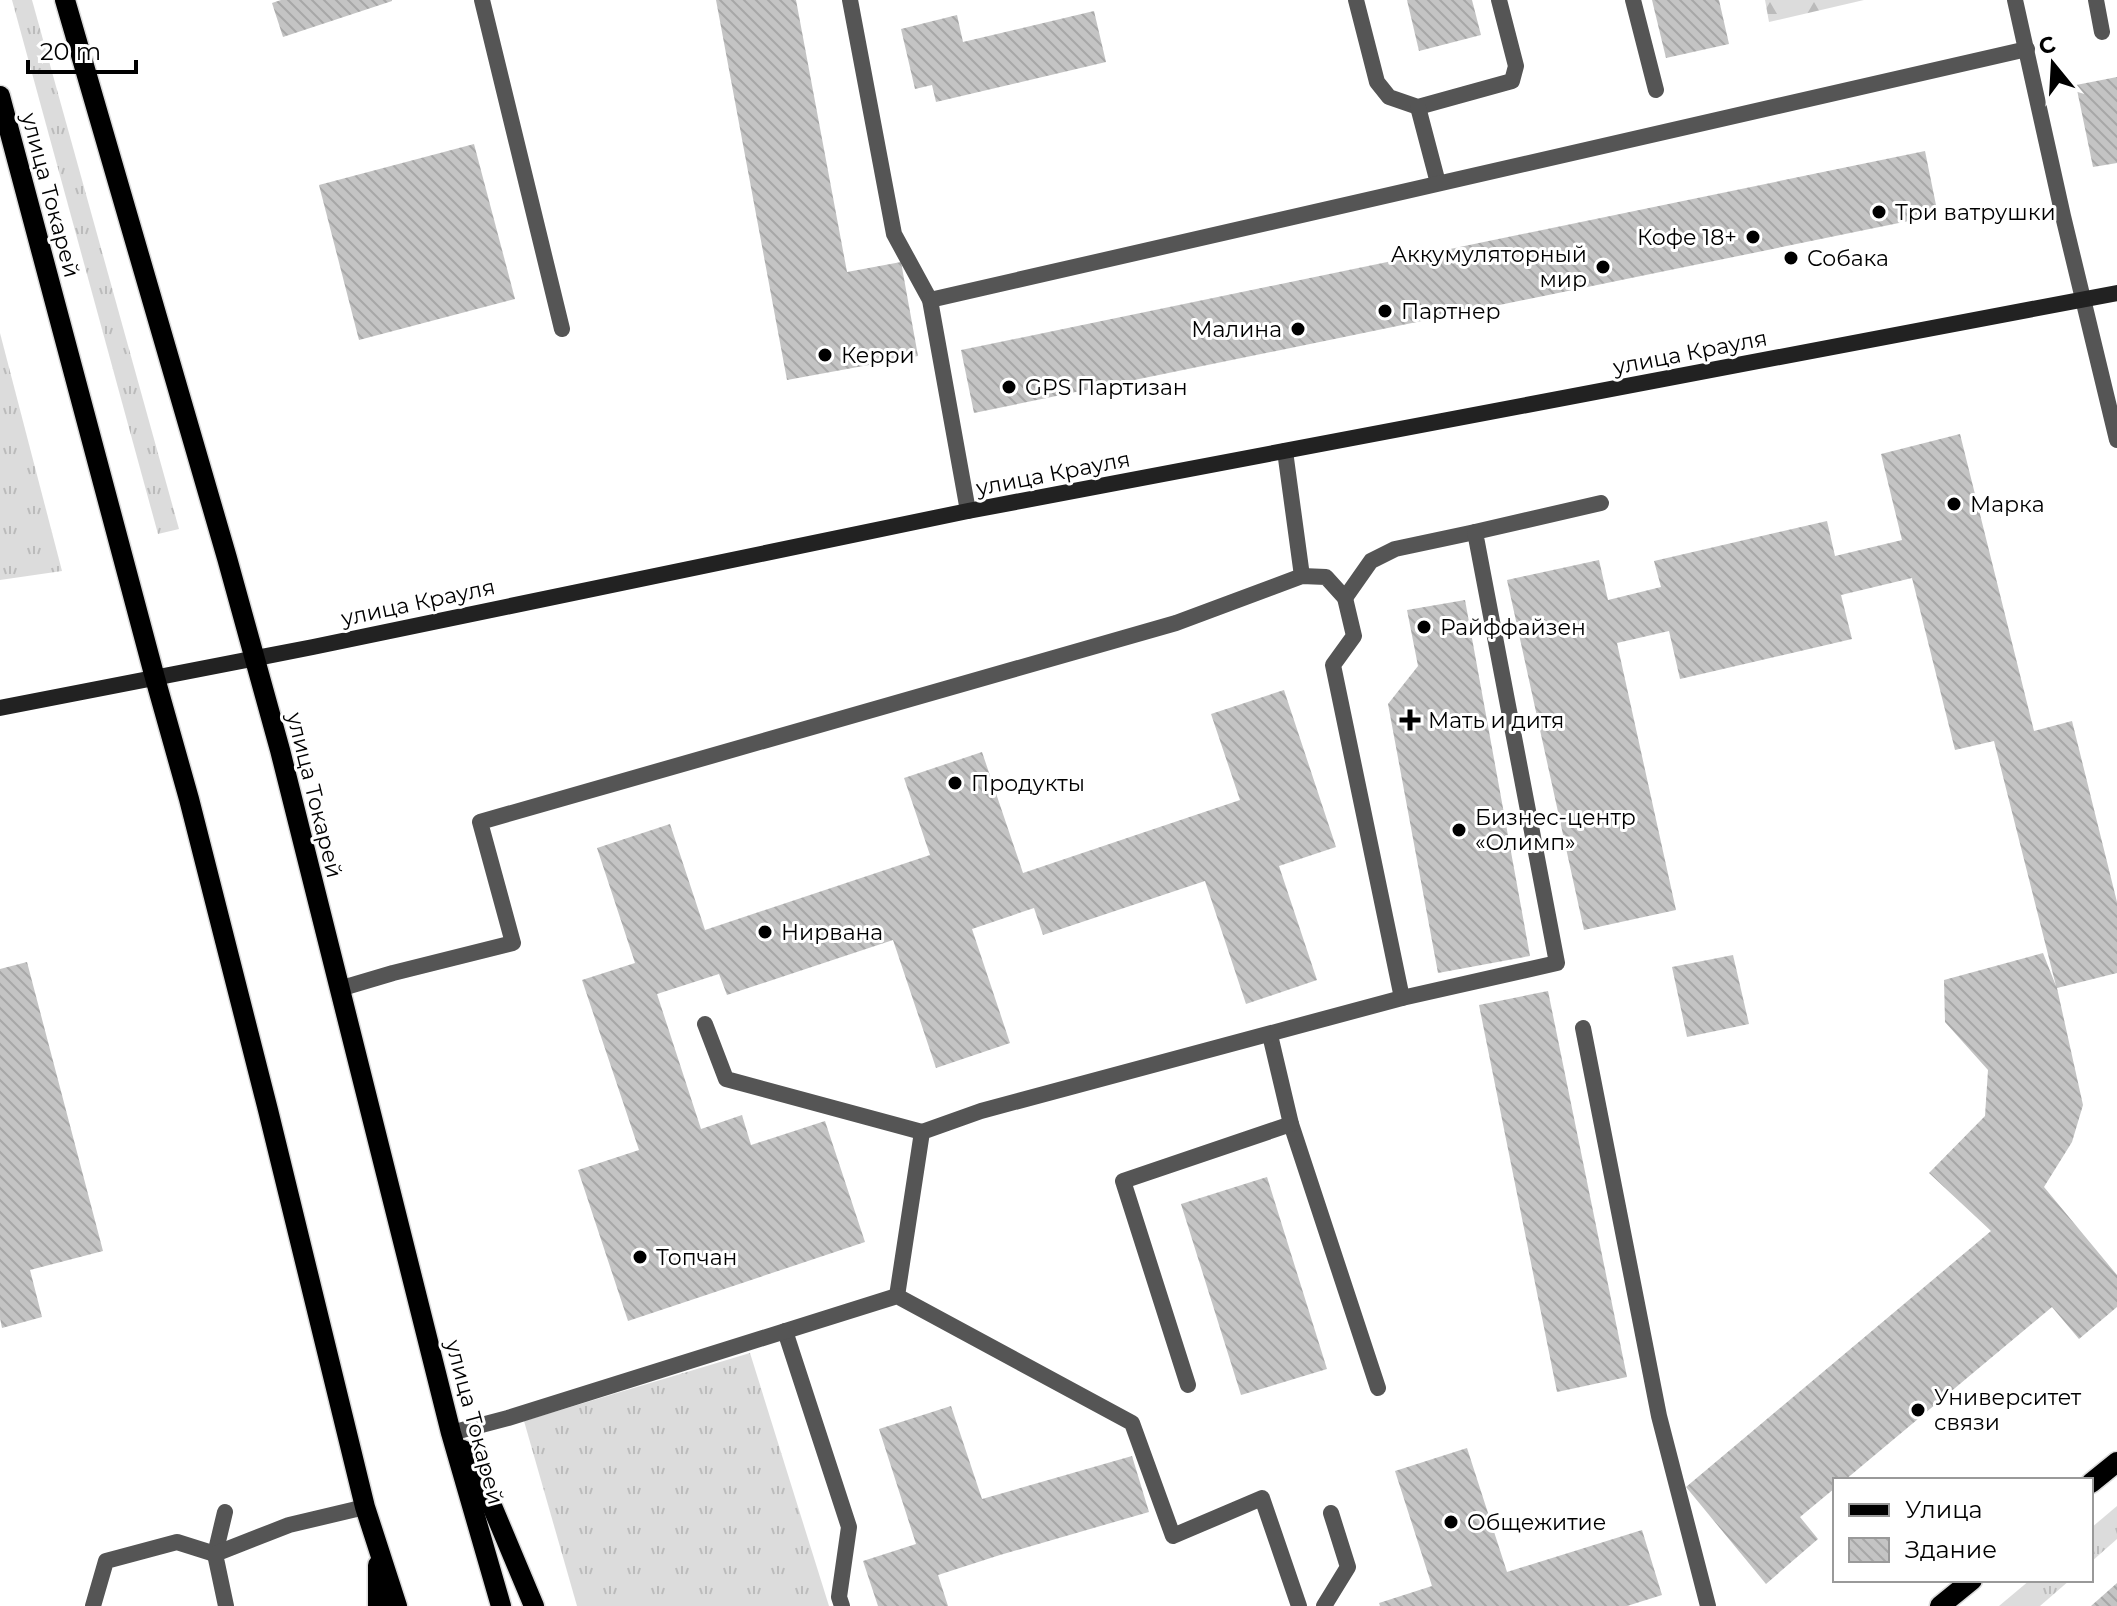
<svg xmlns="http://www.w3.org/2000/svg" width="2117" height="1606" font-family="Montserrat,sans-serif">
<style>
.grass{fill:url(#grass-tufts)}
.forest{fill:url(#forest-firs)}
.building{fill:url(#building-back-hatch)}
.lines{fill:none;stroke-linecap:round;stroke-linejoin:round}
.primary-casing{stroke:#dbdbdb;stroke-width:23}
.service{stroke:#555;stroke-width:16}
.minor{stroke:#555;stroke-width:16}
.tertiary{stroke:#555;stroke-width:16}
.secondary{stroke:#222;stroke-width:16}
.primary{stroke:#000;stroke-width:20}
.poi-dot{fill:#000;stroke:#fff;stroke-width:3}
.labels{text-anchor:middle;stroke-width:6;stroke-linejoin:round;paint-order:stroke}
.street-label{font-size:22px;fill:#000;stroke:#fff}
.poi-label{font-size:22px;fill:#000;stroke:#fff;text-anchor:start}
</style>
<defs>
<pattern id="grass-tufts" width="24" height="20" patternUnits="userSpaceOnUse" patternTransform="scale(2)"><rect width="24" height="20" fill="#dcdcdc"/><path d="M3 7l-1-3M5 7V3M7 7l1-3M15 17l-1-3M17 17v-4M19 17l1-3" fill="none" stroke="#bbb"/></pattern>
<pattern id="forest-firs" width="22" height="20" patternUnits="userSpaceOnUse" patternTransform="scale(2)"><rect width="22" height="20" fill="#dcdcdc"/><path d="M5 1l3.5 6h-7zM16 11l3.5 6h-7z" fill="#bbb"/></pattern>
<pattern id="building-back-hatch" width="6" height="6" patternUnits="userSpaceOnUse" patternTransform="scale(2)"><rect width="6" height="6" fill="#c4c4c4"/><path d="M-1 5l2 2M0 0l6 6M5-1l2 2" fill="none" stroke="#a7a7a7"/></pattern>
</defs>
<rect width="100%" height="100%" fill="#fff"/>
<g class="grass">
<path d="M12,0H32L179,529L158,534Z"/>
<path d="M0,333L62,571L0,580Z"/>
<path d="M750,1353L829,1606H577L524,1421Z"/>
<path d="M2117,1506V1539L2091,1562V1528Z"/>
<path d="M2030,1580H2070L2040,1606H1999Z"/>
</g>
<path class="forest" d="M1765,0H1864L1769,22Z"/>
<g class="building">
<path d="M281,0H392V1L283,37L272,3Z"/>
<path d="M716,0H796L847,272L901,262L918,356L787,380Z"/>
<path d="M1407,0H1472L1481,35L1419,51Z"/>
<path d="M1652,0H1719L1729,44L1666,58Z"/>
<path d="M1094,11L1106,62L936,102L932,85L915,89L901,29L957,15L963,42Z"/>
<path d="M2117,77V163L2093,167L2076,85Z"/>
<path d="M474,144L515,299L359,340L319,185Z"/>
<path d="M1925,151L1938,215L974,413L961,350Z"/>
<path d="M1960,434L2034,731L2072,721L2117,902V973L2057,988L2083,1105L2072,1142L2044,1187L2117,1275V1307L2079,1339L2052,1307L1845,1480H1835V1488L1800,1517L1818,1539L1766,1584L1686,1487L1991,1231L1929,1173L1985,1116L1988,1070L1945,1022L1944,980L2043,953L2056,986L1994,741L1955,750L1912,578L1841,595L1852,639L1680,679L1669,631L1617,643L1676,910L1584,930L1507,580L1599,560L1608,600L1661,587L1654,561L1827,521L1835,556L1902,540L1881,454Z"/>
<path d="M1465,600L1530,956L1438,973L1388,704L1418,666L1407,610Z"/>
<path d="M1284,690L1336,847L1279,866L1317,980L1246,1004L1205,881L1043,935L1034,908L972,929L1010,1043L936,1068L893,940L727,995L719,974L657,994L701,1129L742,1115L751,1145L825,1121L865,1242L628,1321L578,1170L639,1150L582,980L635,963L597,848L670,824L705,930L930,855L904,778L982,752L1023,873L1240,800L1211,714Z"/>
<path d="M1733,955L1749,1024L1687,1037L1672,967Z"/>
<path d="M27,962L103,1251L30,1270L42,1317L2,1328L0,1318V969Z"/>
<path d="M1548,991L1627,1377L1557,1392L1479,1005Z"/>
<path d="M1267,1177L1327,1369L1241,1395L1181,1204Z"/>
<path d="M951,1406L982,1499L1132,1456L1149,1512L1000,1555L938,1575L948,1606H878L863,1561L916,1544L879,1429Z"/>
<path d="M1467,1448L1507,1572L1642,1530L1662,1595L1627,1606H1380L1379,1603L1432,1586L1395,1471Z"/>
<path d="M2117,1583V1606H2091Z"/>
</g>
<g class="lines">
<g class="primary-casing">
<g id="primary">
<path d="M65,0L227,558L280,750L451,1433L501,1606"/>
<path d="M0,96L155,678L189,799L268,1110L365,1507L397,1606"/>
<path d="M463,1450L479,1475L534,1606"/>
<path d="M2091,1483L2117,1462"/>
<path d="M378,1606V1565"/>
<path d="M1940,1606L1972,1580"/>
</g>
</g>
<g class="service">
<path d="M482,0L562,329"/>
<path d="M850,0L894,234L930,300L968,511"/>
<path d="M1356,0L1377,82L1389,97L1418,107L1512,81L1516,66L1499,0"/>
<path d="M1633,0L1656,90"/>
<path d="M2096,0L2102,32"/>
<path d="M1418,107L1438,183"/>
<path d="M930,300L2027,49"/>
<path d="M1285,451L1302,576"/>
<path d="M1345,598L1371,561L1395,549L1475,532"/>
<path d="M339,989L393,973L513,943L480,822L1176,623L1302,576L1326,577L1345,598L1354,636L1333,665L1402,998"/>
<path d="M705,1024L726,1079L922,1132"/>
<path d="M1583,1028L1659,1416L1708,1606"/>
<path d="M1270,1035L1291,1124L1378,1388"/>
<path d="M897,1296L922,1132L981,1111L1402,998L1557,963L1475,532L1601,503"/>
<path d="M785,1331L849,1527L839,1597L842,1606"/>
<path d="M1188,1385L1123,1181L1291,1124"/>
<path d="M451,1433L508,1418L897,1296L1132,1423L1173,1536L1262,1498L1299,1606"/>
<path d="M93,1606L106,1561L177,1542L215,1554L225,1512"/>
<path d="M1324,1606L1348,1567L1331,1513"/>
</g>
<path class="minor" d="M226,1606L215,1554L289,1525L365,1507"/>
<path class="tertiary" d="M2015,0L2063,216L2117,440"/>
<path class="secondary" d="M0,708L313,647L968,511L2117,293"/>
<use href="#primary" class="primary"/>
</g>
<g class="poi-dot">
<circle cx="1879" cy="212" r="8"/>
<circle cx="1753" cy="237" r="8"/>
<circle cx="1791" cy="258" r="8"/>
<circle cx="1603" cy="267" r="8"/>
<circle cx="1385" cy="311" r="8"/>
<circle cx="1298" cy="329" r="8"/>
<circle cx="825" cy="355" r="8"/>
<circle cx="1009" cy="387" r="8"/>
<circle cx="1954" cy="504" r="8"/>
<circle cx="1424" cy="627" r="8"/>
<path d="M1406 708h8v8h8v8h-8v8h-8v-8h-8v-8h8z"/>
<circle cx="955" cy="783" r="8"/>
<circle cx="1459" cy="830" r="8"/>
<circle cx="765" cy="932" r="8"/>
<circle cx="640" cy="1257" r="8"/>
<circle cx="1918" cy="1410" r="8"/>
<circle cx="1451" cy="1522" r="8"/>
</g>
<g class="labels">
<g class="street-label">
<text transform="translate(51 195) rotate(75)" y="8">улица Токарей</text>
<text transform="translate(1690 352) rotate(-11)" y="8">улица Крауля</text>
<text transform="translate(1053 473) rotate(-11)" y="8">улица Крауля</text>
<text transform="translate(418 602) rotate(-12)" y="8">улица Крауля</text>
<text transform="translate(315 795) rotate(76)" y="8">улица Токарей</text>
<text transform="translate(475 1422) rotate(75)" y="8">улица Токарей</text>
</g>
<g class="poi-label">
<text x="1895" y="220">Три ватрушки</text>
<text x="1737" y="245" text-anchor="end">Кофе 18+</text>
<text x="1587" y="262" text-anchor="end">Аккумуляторный<tspan x="1587" dy="25">мир</tspan></text>
<text x="1807" y="266">Собака</text>
<text x="1401" y="319">Партнер</text>
<text x="1282" y="337" text-anchor="end">Малина</text>
<text x="841" y="363">Керри</text>
<text x="1025" y="395">GPS Партизан</text>
<text x="1970" y="512">Марка</text>
<text x="1440" y="635">Райффайзен</text>
<text x="1428" y="728">Мать и дитя</text>
<text x="971" y="791">Продукты</text>
<text x="1475" y="825">Бизнес-центр<tspan x="1475" dy="25">«Олимп»</tspan></text>
<text x="781" y="940">Нирвана</text>
<text x="656" y="1265">Топчан</text>
<text x="1934" y="1405">Университет<tspan x="1934" dy="25">связи</tspan></text>
<text x="1467" y="1530">Общежитие</text>
</g>
</g>
<rect x="1833" y="1478" width="260" height="104" fill="#ffffff" stroke="#999999" stroke-width="2"/>
<rect x="1849" y="1504" width="40" height="12" fill="#000000" stroke="#999999" stroke-width="2"/>
<text x="1905" y="1518" font-size="24" fill="#000000">Улица</text>
<rect x="1849" y="1538" width="40" height="24" fill="url(#building-back-hatch)" stroke="#999999" stroke-width="2"/>
<text x="1905" y="1558" font-size="24" fill="#000000">Здание</text>
<g transform="translate(2053 64) rotate(342)" stroke="#ffffff" stroke-width="6" paint-order="stroke">
<path d="M0-6L14 30L0 20L-14 30Z" fill="#000000"/>
<text y="-12" font-size="22" font-weight="bold" text-anchor="middle" fill="#000000">С</text>
</g>
<path d="M28 60v12h108v-12" fill="none" stroke="#000000" stroke-width="4"/>
<text x="40" y="60" font-size="24" fill="#000000" stroke="#ffffff" stroke-width="6" paint-order="stroke">20 m</text>
</svg>
